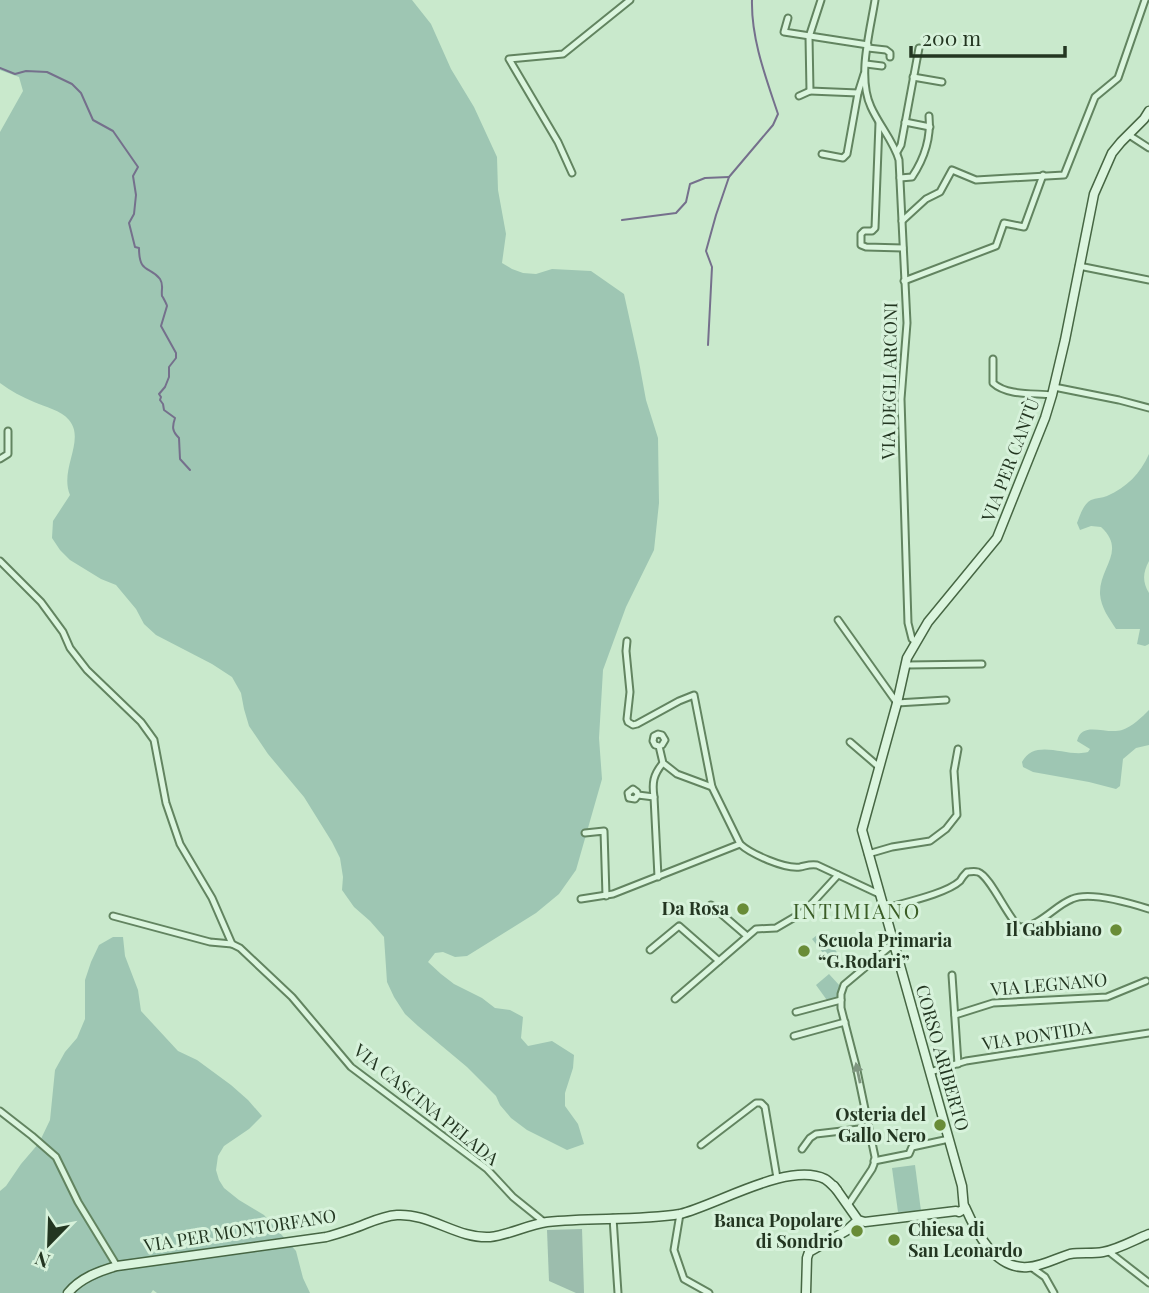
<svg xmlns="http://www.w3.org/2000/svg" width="1149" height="1293" font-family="'Playfair Display',serif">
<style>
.green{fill:#9ec6b3}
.cemetery{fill:#9cbdad}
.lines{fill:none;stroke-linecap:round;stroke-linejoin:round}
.stream{stroke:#75708c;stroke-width:2}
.street-casing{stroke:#628460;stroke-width:9}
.secondary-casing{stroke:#466643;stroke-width:11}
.street{stroke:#dbf5de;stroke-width:5}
.secondary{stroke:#dbf5de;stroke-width:8}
.oneway{fill:#7f9680}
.poi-dot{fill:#698c37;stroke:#d7f2db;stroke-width:2.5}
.labels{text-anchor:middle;stroke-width:6;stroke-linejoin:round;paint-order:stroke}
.street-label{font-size:18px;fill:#233621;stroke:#d7f2db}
.poi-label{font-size:18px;font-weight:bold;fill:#233621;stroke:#d7f2db;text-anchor:end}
.quarter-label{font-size:21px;letter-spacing:2px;fill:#3b5d26;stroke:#d7f2db}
</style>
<rect width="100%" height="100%" fill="#c9e9cc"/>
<g class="green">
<path d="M0,0H412L431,24L451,69L474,107L497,157L498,190L506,234L502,263L512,269L523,273L536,274L552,269L591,271L624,294L639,362L646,400L658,438L659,503L654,550L626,607L603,670L599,738L602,779L576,870L559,894L536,913L467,956L455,957L443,952L435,953L428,962L441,974L454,984L482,998L495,1008L510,1010L523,1017L521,1038L528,1046L552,1041L574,1055L573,1068L565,1093V1106L578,1124L584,1144L567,1150L527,1130L511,1118L500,1105L496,1096L467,1067L418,1026L405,1014L394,997L387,982L384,937L370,921L354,907L342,890L343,877L340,858L332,842L304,797L268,754L249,726L244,709L241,693L232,677L212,664L156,635L144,624L136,609L116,585L101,579L70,560L60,550L52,538L53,521L70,495C59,469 86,440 69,420C61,410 45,407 34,402C22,397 11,391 0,383V132L23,91L19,77L0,70Z"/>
<path d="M1149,454V561C1143,572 1142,582 1149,593V644L1145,646L1137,644L1140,629H1116C1109,618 1101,608 1100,594C1099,567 1127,551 1101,527L1091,526L1080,530L1077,523C1080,516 1083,504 1091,500C1096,498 1102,498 1107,496C1127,487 1140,474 1149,454Z"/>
<path d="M1149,710V745L1136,748L1123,759L1120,786L1116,789L1089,782L1033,772L1023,767L1022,762C1035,737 1067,758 1088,752L1090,749L1077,741C1082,720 1106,735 1122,730C1132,727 1142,717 1149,710Z"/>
<path d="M821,932L840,956L831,963L812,939Z"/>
<path d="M113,937H123L125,956L138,990L141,1011L178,1051L197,1060L231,1085L248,1100L262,1116L249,1129L224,1146L218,1156L216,1170L219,1180L224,1188L239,1200L264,1215L296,1251L303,1278L310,1293H157L153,1290L151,1293H0V1191L6,1186L21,1164L39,1143L50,1120L55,1070L65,1052L77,1038L85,1019V980L91,962L99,945Z"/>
<path d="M829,974L840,986L843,984L841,1000L829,1003L816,985Z"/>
<path d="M915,1165L921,1211L898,1212L892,1168Z"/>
</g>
<path class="cemetery" d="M582,1229L584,1293H576L549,1281L547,1230Z"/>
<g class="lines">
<g class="stream">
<path d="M0,68L15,74L26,71L47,72L72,84L81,93L93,120L113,131L138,167L133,176L136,195L134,214L129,223L135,247L139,248C139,274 150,266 160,279C164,285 161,289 162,296C163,297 167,305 167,306L161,326L176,353V358L169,367V377L165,387L159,394L161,397L160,400L163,404L164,410L175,418C172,427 172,431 179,438L180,459L190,470"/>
<path d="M622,220L676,213L686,202L690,184L705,178L729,177"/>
<path d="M708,345L712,267L706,251L716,215L729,177L773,125L778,114C766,78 751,39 752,0"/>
</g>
<g class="street-casing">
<g id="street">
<path d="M821,0L809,37L810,91L858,93"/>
<path d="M875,0C870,32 857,77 871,107C879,125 894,142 899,160L907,323L901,399L908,623L912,639L916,642"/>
<path d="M788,18L784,32L868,45"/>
<path d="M868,48L886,50L890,53V57"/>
<path d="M866,64L882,66"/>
<path d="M913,77L942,82"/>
<path d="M799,96L810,91"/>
<path d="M905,122L930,127"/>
<path d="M879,123L875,228L872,231H864L861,234V245L866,247L903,248"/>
<path d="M1129,135L1149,148"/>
<path d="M897,152L901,145L919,48"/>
<path d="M822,154L843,158L847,154L858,93L864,74"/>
<path d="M572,173L558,142L509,59L563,54L630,0"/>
<path d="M900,178L912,177C924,159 931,137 929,116"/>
<path d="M902,221L926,199L940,192L952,170L976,180L1064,175L1095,97L1118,78L1145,0"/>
<path d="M1079,266L1149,280"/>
<path d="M904,281L996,246L1004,223L1024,227L1043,175"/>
<path d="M993,359V383C1007,396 1034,393 1052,395"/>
<path d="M1054,387L1119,400L1149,408"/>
<path d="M0,459L8,454V431"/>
<path d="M0,561L41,602L63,632L70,648L87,670L141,722L154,740L166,803L180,844L212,898L232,944L240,948L292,997L351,1067L487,1169L513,1197L544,1222"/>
<path d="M838,620L897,703L946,700"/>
<path d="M627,641L626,651L630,692L627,719L628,722L633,725L637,724L679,701L694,695L712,787L740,844C751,854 784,869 800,867C806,866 809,864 817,865L879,894"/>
<path d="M907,665L982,664"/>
<path d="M850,742L879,767"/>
<path d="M659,746L655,745L653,741L654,736L658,734L662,735L665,740L662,745L659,746L663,763L677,774L712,787"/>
<path d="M638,795L635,799L629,798L628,793L633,789L637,792L638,795L654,797C652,783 653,775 663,763"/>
<path d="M654,797L658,877"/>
<path d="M585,833L604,831L606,896"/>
<path d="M868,854L892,847L930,841L946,829L957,815L954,771L958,749"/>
<path d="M581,899L613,894L740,844"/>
<path d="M883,909C902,903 946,894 960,881C961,879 965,874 967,872C970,872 974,871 978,872C990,876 1007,916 1019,927C1040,927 1054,906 1072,899C1090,891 1130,903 1149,909"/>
<path d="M705,913L711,905L747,936"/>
<path d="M113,916L210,942L232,944"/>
<path d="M650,950L679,926L719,961"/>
<path d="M952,975L958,1064"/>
<path d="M675,999L756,929L776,928L805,911L838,875"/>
<path d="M796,1012L841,1000"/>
<path d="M955,1015L993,1003L1107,997L1146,981"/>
<path d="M794,1036L845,1022"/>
<path d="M930,1072L966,1061L1149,1033"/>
<path d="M0,1111L32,1136L56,1157L78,1202L117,1266"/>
<path d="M701,1145L756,1103H761L765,1107L777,1178"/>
<path d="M802,1149L810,1138L816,1134L859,1129L871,1136"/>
<path d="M874,1161L909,1154L912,1147L949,1139"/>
<path d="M848,1205L872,1169L874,1164L875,1157L856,1066L841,1008V994L844,985L893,944"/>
<path d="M680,1214L674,1250L684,1279L709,1293"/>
<path d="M613,1218L618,1293"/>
<path d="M1108,1251L1149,1283"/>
<path d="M1031,1267L1045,1277L1054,1293"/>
</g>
</g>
<g class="secondary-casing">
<g id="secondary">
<path d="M834,1186L858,1220L865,1222L956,1211L959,1212L964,1209L962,1186L862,830L897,703L907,658L928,622L997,538L1045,418L1052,395L1065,340L1094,194L1112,153L1121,142L1144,119L1149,111"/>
<path d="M965,1207C976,1232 995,1270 1028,1267C1043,1266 1056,1258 1070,1254C1081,1252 1092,1254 1103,1252C1119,1249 1134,1240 1149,1234"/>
<path d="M68,1293C80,1278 99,1271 117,1266L326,1237C334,1235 343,1232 352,1229C367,1224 381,1216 397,1215C430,1213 457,1239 490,1237C509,1235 527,1225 547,1222C591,1217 636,1221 680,1214C717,1205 789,1161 825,1179C830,1182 833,1186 837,1190"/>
<path d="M806,1293L807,1258L809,1252L846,1231L858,1220"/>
</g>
</g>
<use href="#street" class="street"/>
<use href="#secondary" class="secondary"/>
</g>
<defs><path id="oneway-solid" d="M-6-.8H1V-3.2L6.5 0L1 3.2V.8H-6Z" transform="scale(1.75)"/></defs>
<use class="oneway" href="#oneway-solid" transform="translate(858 1073) rotate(-102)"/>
<g class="poi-dot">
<circle cx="743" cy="909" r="7"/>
<circle cx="1116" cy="930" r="7"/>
<circle cx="804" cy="951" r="7"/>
<circle cx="940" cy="1125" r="7"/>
<circle cx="857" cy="1231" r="7"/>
<circle cx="894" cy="1240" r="7"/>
</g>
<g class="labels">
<g class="street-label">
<text transform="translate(890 381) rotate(-89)" y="6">VIA DEGLI ARCONI</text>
<text transform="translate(1011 460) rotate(-69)" y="6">VIA PER CANTÙ</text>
<text transform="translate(1049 985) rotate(-5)" y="6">VIA LEGNANO</text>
<text transform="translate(1037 1036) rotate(-9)" y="6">VIA PONTIDA</text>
<text transform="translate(942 1058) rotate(74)" y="6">CORSO ARIBERTO</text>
<text transform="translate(426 1105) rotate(39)" y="6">VIA CASCINA PELADA</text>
<text transform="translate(240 1231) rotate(-9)" y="6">VIA PER MONTORFANO</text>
</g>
<g class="poi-label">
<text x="729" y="915">Da Rosa</text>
<text x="1102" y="936">Il Gabbiano</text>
<text x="818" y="947" text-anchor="start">Scuola Primaria<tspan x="818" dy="21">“G.Rodari”</tspan></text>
<text x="926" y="1121">Osteria del<tspan x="926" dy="21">Gallo Nero</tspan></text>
<text x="843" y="1227">Banca Popolare<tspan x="843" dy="21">di Sondrio</tspan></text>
<text x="908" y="1236" text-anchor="start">Chiesa di<tspan x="908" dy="21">San Leonardo</tspan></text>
</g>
<g class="quarter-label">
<text x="857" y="919">INTIMIANO</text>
</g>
</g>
<g transform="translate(49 1244) rotate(203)" stroke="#d7f2db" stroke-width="5" paint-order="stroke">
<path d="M0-5L12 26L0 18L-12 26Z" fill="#233621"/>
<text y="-10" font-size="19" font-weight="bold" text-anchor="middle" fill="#233621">N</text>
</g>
<path d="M911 46v10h154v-10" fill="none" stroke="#233621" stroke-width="3.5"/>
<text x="922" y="46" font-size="21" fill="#233621" stroke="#d7f2db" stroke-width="5" paint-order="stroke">200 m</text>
</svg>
